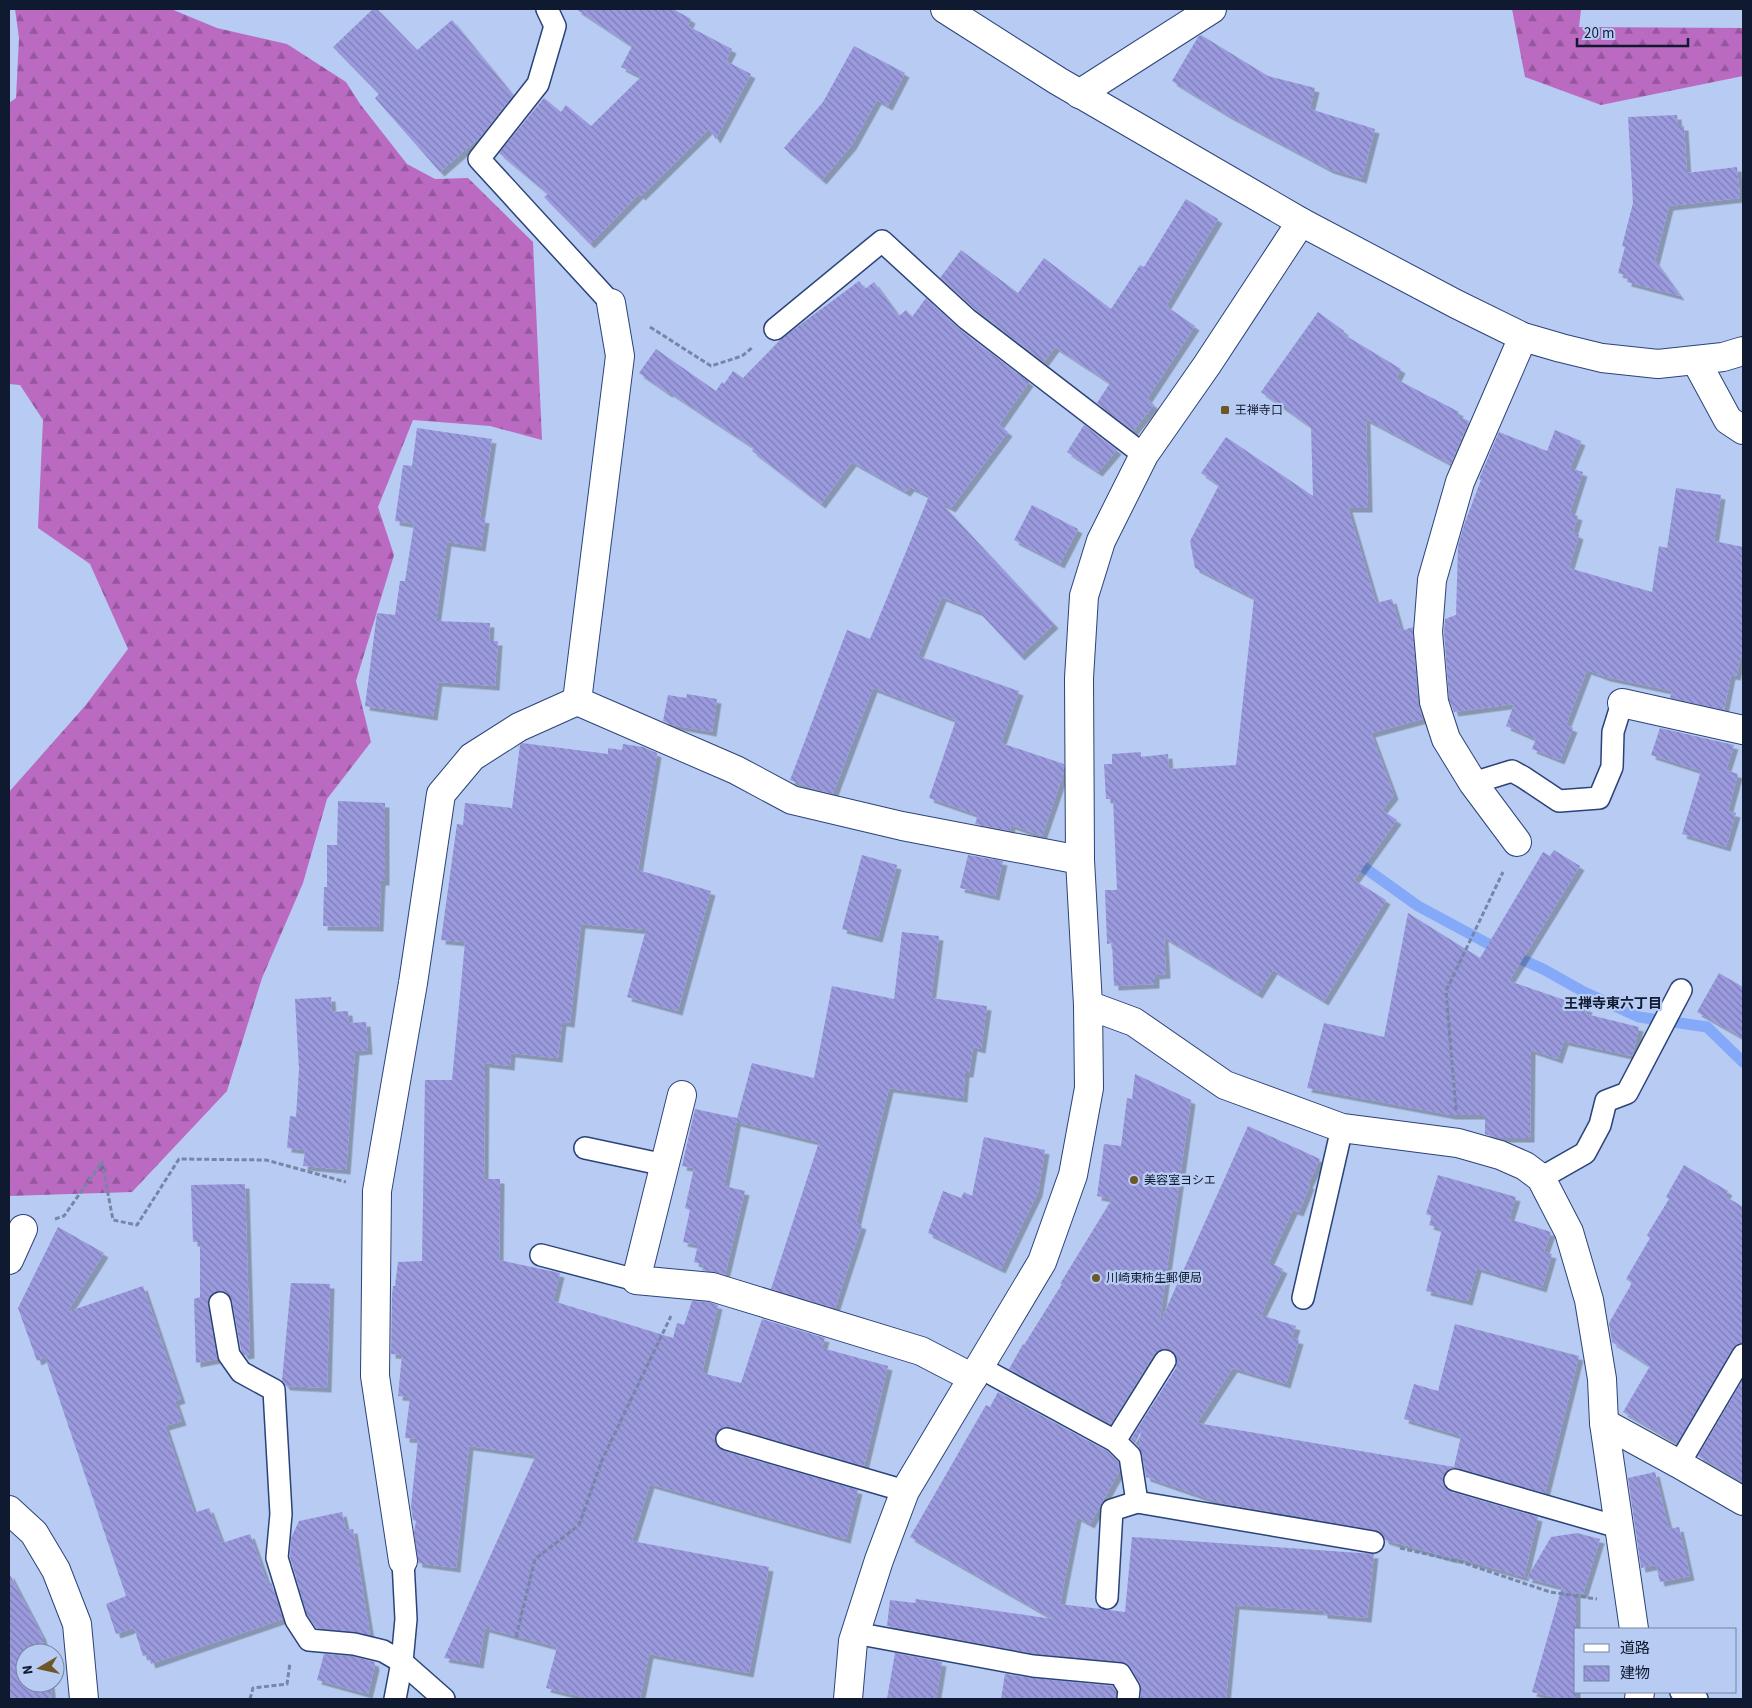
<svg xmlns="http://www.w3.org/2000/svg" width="1752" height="1708" font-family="'Source Sans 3','Noto Sans JP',sans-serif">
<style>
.forest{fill:url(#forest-firs)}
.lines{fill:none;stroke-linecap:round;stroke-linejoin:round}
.stream{stroke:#84a9f8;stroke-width:11}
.building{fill:url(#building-back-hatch);filter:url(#shadow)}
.service-casing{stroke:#2b437a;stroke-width:24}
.minor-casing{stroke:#2b437a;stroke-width:30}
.tertiary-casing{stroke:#2b437a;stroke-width:30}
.path{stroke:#7686a7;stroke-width:3;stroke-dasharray:5 2.5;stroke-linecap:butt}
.service{stroke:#fff;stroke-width:21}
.minor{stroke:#fff;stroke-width:28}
.tertiary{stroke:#fff;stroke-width:28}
.poi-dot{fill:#6d5727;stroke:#b8cbf2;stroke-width:2}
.labels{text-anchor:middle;stroke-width:4.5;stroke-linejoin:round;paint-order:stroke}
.poi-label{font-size:12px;fill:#0f1a31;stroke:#b8cbf2;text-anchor:start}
.neighbourhood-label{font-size:14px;font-weight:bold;fill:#0f1a31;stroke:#b8cbf2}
</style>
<defs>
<pattern id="forest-firs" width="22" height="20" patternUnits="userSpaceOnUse" patternTransform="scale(1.25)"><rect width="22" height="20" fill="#ba6ac1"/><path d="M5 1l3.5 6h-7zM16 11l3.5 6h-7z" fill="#96569d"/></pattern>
<pattern id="building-back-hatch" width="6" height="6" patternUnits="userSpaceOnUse" patternTransform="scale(1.25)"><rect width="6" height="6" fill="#9b9ade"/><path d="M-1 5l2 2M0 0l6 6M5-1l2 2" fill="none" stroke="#7d7db5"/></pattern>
<filter id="shadow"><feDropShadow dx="4.5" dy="4.5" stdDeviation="0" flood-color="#0004"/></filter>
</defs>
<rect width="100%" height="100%" fill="#b8cbf2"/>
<g class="forest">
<path d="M15,9H171L217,28L287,44L346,82L360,104L407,164L435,179L468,178L533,242L542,440L490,426L413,420L378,507L394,555L356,681L371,742L327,799L303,883L262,978L227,1091L132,1192L9,1196V792L85,706L128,649L90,564L38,528L43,420L20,385L9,384V103L16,98L19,38Z"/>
<path d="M1512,9H1581L1579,27L1743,28V76L1601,105L1525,77Z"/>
</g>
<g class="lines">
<path class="stream" d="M1351,858L1418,906L1498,949L1543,969L1584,992L1639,1017L1707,1027L1743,1062"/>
</g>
<g class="building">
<path d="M373,9H377L417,50L452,20L513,95L480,137L440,172L375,98L379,94L333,47Z"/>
<path d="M576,9H673L691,19L688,26L732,49L726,61L751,74L716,139L709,129L641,196L639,194L590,244L544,197L548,194L499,153L544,98L561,112L566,105L591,126L641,77L621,67L632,46Z"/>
<path d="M1201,35L1268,76L1315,88L1310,109L1375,129L1362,179L1329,169L1226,114L1172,81L1198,37Z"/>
<path d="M854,46L905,73L888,106L877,100L852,145L822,180L784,148L823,102Z"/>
<path d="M1677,115L1678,126H1684L1687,173L1737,167L1740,198L1669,206L1655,261L1680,296L1627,282L1628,276L1618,273L1625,247L1622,246L1633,203L1628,117Z"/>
<path d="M1186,199L1218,219L1166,306L1195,326L1147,399L1154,405L1133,431L1097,403L1110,383L1055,347L1044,362L975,309L940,278L961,250L1018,293L1044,258L1111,309L1140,265L1144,267Z"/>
<path d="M859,281L865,289L874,282L899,316L906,310L912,317L926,298L959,329L1029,382L999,425L1008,432L951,508L941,503L1054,624L1020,656L979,612L942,597L918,656L1019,691L1001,743L1064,764V772L1042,836L1011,825L1010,831L975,824L978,815L929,798L956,720L873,688L833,794L811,788L790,780L847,630L870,639L929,496L910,487L906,492L852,462L821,504L752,451L754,448L669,392L668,393L639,373L656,349L716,391L722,382L724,384L733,371L743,378L781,339Z"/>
<path d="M1318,312L1344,331L1343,334L1401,369L1396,379L1459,412L1457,416L1469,421L1451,464L1366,419L1368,508H1348L1376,603L1392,599L1401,631L1413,627L1418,703L1423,719L1371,733L1394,795L1382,810L1397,820L1354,880L1386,900L1324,1001L1273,970L1258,994L1164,937L1166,974L1155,975V984L1114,986L1112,943L1107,944L1105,890H1117L1113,799H1106L1104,764H1112V754L1141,752V757L1168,754L1169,769L1236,765L1254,598L1195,568L1190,541L1219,485L1201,473L1226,437L1313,496L1311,427L1261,392Z"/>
<path d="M1084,425L1117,450L1098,472L1067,452Z"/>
<path d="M417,428L492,439L480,518L485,519L481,547L447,542L436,621L490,623L489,641H498L495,686L438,682L433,716L365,706L377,613L395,615L400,581H405L414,524L395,521L403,465L412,466Z"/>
<path d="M1555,430L1581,441L1570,468L1583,472L1570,513L1578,516L1573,532L1579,535L1569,568L1652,592L1659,546L1667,548L1676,488L1721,495L1714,541L1743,547V649L1736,676L1731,675L1724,710L1670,698L1672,691L1606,677L1587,670L1566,725L1573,728L1560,760L1532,749L1536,739L1506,726L1514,704L1454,712L1449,699L1444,632L1445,619L1456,615L1458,546L1464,525L1481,480L1479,479L1499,432L1547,451Z"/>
<path d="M1032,505L1078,529L1060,564L1014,540Z"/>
<path d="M687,694L717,699L712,732L672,725L663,721L668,695L686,698Z"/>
<path d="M1660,728L1734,745L1726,770L1738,774L1728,811L1736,813L1726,847L1682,834L1701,771L1651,755Z"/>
<path d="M522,743L608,754V748L622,750L623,744L643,747L657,753L638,870L711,891L678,1011L627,997L646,930L581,924L570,1023L562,1022L558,1058L511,1053L510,1066L485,1063L484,1179H500L499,1260L560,1273L553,1301L673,1338L677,1323L684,1325L692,1301L709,1302L718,1305L702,1373L741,1383L762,1319L825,1338L822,1348L888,1366L864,1466L730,1427H725L719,1430L715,1436V1441L718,1447L724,1451L858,1490L846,1539L650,1484L632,1541L769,1567L749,1673L649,1654L640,1699H591L546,1688L557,1647L485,1628L479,1664L444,1658L536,1455L469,1446L456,1568L418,1563L414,1532L416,1521L413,1520L411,1506L418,1439L405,1438L410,1397L398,1396L402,1355L391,1354L392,1295L393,1286H395L398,1262L422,1261L425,1080H452L465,942L441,940L457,824L463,825L465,803L512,808L520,745Z"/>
<path d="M338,801L385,803V881H381L379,927L323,926L324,887H327V845H337Z"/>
<path d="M1554,850L1580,866L1509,981L1588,1008L1586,1014L1639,1027L1632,1056L1564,1041L1558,1059L1531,1050L1530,1138H1497L1485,1134V1115H1451L1307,1088L1324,1023L1384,1037L1408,913L1480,958L1543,852L1550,856Z"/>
<path d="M862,855L897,865L878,938L842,929Z"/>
<path d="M968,855L1003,861L995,896L960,888Z"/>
<path d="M902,932L939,936L931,998L987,1006L981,1049L973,1047L969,1073H965L963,1098L889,1088L856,1223L862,1225L835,1308L771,1289L819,1142L736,1122L752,1063L814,1078L832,986L894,999Z"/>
<path d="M1719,973L1743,987V1038L1697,1012Z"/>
<path d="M331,997L332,1012L348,1011L349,1023L366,1022L368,1050L355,1051L346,1170L303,1166L305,1150L287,1148L290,1116L296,1117L299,1069L295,999Z"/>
<path d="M1135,1074L1191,1100L1160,1318H1162L1248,1126L1320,1159L1308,1184L1310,1185L1299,1212L1293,1210L1269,1262L1283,1269L1261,1315L1296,1326L1292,1338L1299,1340L1286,1384L1233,1368L1197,1423L1454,1467L1461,1436L1404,1419L1414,1384L1438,1391L1455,1324L1579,1356L1545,1493L1458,1468H1452L1447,1471L1443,1477V1483L1446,1488L1452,1492L1538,1517L1524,1577L1454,1557L1453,1559L1398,1543V1544L1385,1540L1381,1533L1375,1530L1224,1504L1146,1477L1142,1454L1139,1448L1141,1431L1135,1443L1131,1439L1176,1368L1177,1362L1176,1356L1171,1350L1165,1349L1160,1350L1154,1354L1111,1424L1009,1369L1023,1344L1024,1345L1062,1284H1060L1112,1199L1097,1196L1104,1144L1121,1146L1127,1098L1132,1099Z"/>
<path d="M695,1109L737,1118L724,1186L745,1191L725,1275L702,1270L704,1265L694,1262L698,1245L683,1242L690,1210L685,1208L694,1168L682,1166Z"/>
<path d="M984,1137L1045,1150L1038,1192L1001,1269L928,1233L943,1191L961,1198L964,1192L972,1196Z"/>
<path d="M1684,1165L1728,1191L1725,1196L1743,1207V1343L1737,1344L1732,1349L1677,1443L1623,1412L1650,1366L1612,1342L1609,1323L1632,1283L1626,1279L1650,1238L1647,1235L1669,1199L1666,1197Z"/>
<path d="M1438,1175L1516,1197L1509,1219L1551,1232L1544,1252L1552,1254L1542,1288L1477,1268L1468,1301L1426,1291L1442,1229L1429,1225L1432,1216L1426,1214Z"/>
<path d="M245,1184L250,1354L244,1355L241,1350L232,1301L230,1295L225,1292L218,1291L212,1294L208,1299V1305L217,1359L196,1363L194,1299L200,1297V1242H193L191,1185Z"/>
<path d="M58,1227L104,1253L67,1312L143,1286L181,1399L175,1401L182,1421L165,1426L194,1513L209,1508L222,1543L250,1534L269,1588L271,1582L283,1619L151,1664L148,1655L143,1656L134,1628L116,1634L106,1604L126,1596L45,1357L37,1361L18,1308Z"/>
<path d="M291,1283L330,1284L327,1388L286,1386L282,1381Z"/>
<path d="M1743,1379V1482L1698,1456Z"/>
<path d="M998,1392L1107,1451L1118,1462L1120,1470L1090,1524L1077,1517L1060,1604L1125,1612L1132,1537L1374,1554L1367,1618L1323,1614V1611L1235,1605L1226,1699H1141V1690L1140,1683L1130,1667L1122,1662L1035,1654L887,1626L890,1600L915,1603L916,1599L1053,1619L910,1537L986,1405L990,1407Z"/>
<path d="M1655,1472L1669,1529L1679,1527L1690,1576L1660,1582L1656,1565L1641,1568L1628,1478Z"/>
<path d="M342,1512L346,1530L353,1529L370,1635L355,1632L316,1628L307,1615L290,1557L291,1538L299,1521Z"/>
<path d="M1577,1533L1600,1539L1583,1594L1576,1592V1699H1561L1532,1692L1562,1587L1527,1578L1551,1537Z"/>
<path d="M9,1573L42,1636L45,1653H25V1683H50L52,1699H9Z"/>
<path d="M895,1653L942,1662L936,1699H887Z"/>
<path d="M324,1654L352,1656L374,1662L375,1666L368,1694L317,1680Z"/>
<path d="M1005,1674L1032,1678L1113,1686L1116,1692V1699H1001Z"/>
</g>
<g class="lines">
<g class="service-casing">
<g id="service">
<path d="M547,9L555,26L538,84L479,159L611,303"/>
<path d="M775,329L882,241L967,319L1144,455"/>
<path d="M1473,783L1512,771L1523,777L1559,801L1599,798L1612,767L1613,732L1622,703"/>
<path d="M585,1148L665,1165"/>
<path d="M1541,1178L1585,1153L1600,1125L1606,1101L1627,1093L1681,990"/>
<path d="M541,1255L636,1280"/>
<path d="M1303,1298L1342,1128"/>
<path d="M220,1303L229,1355L241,1372L274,1390L281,1514L277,1558L296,1620L309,1640L354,1644L383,1651L402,1662L444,1699"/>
<path d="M979,1367L1115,1441L1130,1456L1137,1502L1373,1542"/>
<path d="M727,1439L905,1491"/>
<path d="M1115,1441L1165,1361"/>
<path d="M1679,1464L1743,1355"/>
<path d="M1455,1480L1618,1527"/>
<path d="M1107,1598L1112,1510L1137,1502"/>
<path d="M855,1633L1033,1666L1120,1674L1129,1689L1128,1699"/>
<path d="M1681,1692L1697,1699"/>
<path d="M395,1699L402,1662L406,1619L403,1561"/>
</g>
</g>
<g class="minor-casing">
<g id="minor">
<path d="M1079,94L1212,9"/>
<path d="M1696,361L1728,420L1743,430"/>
<path d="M577,701L736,770L792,800L902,826L1080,860"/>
<path d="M1622,703L1743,730"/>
<path d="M1517,842L1473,783L1446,739L1434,702L1428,632L1432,580L1460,482L1523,337"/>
<path d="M1088,1005L1134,1022L1225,1085L1342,1128L1458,1143L1500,1155L1525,1166L1541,1178L1569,1232L1589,1300L1602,1379L1604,1423L1634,1629"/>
<path d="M682,1095L636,1280L712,1287L921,1351L973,1378"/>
<path d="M9,1260L23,1229"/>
<path d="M1604,1423L1679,1464L1743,1501"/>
<path d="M9,1510L34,1533L56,1570L77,1624L84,1699"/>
<path d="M403,1561L375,1376L377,1191L413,983L441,794L472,757L519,727L577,701L620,356L611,303"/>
<path d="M848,1699L853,1641L879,1560L905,1491L1042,1262L1073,1175L1089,1088L1088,1005L1080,860L1079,678L1084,596L1101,541L1144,455L1207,365L1301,222"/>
<path d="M1639,1699L1640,1692"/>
</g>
</g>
<g class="tertiary-casing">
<path id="tertiary" d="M945,9L1058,81L1301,222L1456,304L1523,337L1561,348L1602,358L1658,364L1723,357L1743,351"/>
</g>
<g class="path">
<path d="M650,327L711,366L742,356L753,347"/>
<path d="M1456,1110L1446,991L1503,872"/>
<path d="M55,1219L64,1216L102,1162L113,1220L137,1225L179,1159L266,1160L346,1182"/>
<path d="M1400,1548L1461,1562L1550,1592L1597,1599"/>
<path d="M516,1637L535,1559L579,1525L602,1460L671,1316"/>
<path d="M250,1699L253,1688L287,1684L290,1663"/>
</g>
<use href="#service" class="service"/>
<use href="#minor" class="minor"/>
<use href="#tertiary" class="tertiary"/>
</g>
<g class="poi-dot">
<rect x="1220" y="405" width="10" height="10" rx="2.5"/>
<circle cx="1134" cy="1180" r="5"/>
<circle cx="1096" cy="1278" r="5"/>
</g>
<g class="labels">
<g class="poi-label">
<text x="1235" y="414">王禅寺口</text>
<text x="1144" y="1184">美容室ヨシエ</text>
<text x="1106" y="1282">川崎東柿生郵便局</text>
</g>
<g class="neighbourhood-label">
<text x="1613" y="1008">王禅寺東六丁目</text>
</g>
</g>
<rect width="1752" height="1708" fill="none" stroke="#0f1a31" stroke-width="20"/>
<rect x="1574" y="1628" width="162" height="65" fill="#b8cbf2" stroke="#7484a5"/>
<rect x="1584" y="1644" width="25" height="8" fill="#ffffff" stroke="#7484a5"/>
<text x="1620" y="1653" font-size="15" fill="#0f1a31">道路</text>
<rect x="1584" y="1666" width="25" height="15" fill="url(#building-back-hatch)" stroke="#7484a5"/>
<text x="1620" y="1678" font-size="15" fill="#0f1a31">建物</text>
<g transform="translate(40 1668) rotate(261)"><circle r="24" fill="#b8cbf2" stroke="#7484a5"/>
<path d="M0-4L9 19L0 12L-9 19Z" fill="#6d5727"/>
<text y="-8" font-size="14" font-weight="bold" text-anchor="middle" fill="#0f1a31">N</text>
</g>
<path d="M1577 38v8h111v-8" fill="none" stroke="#0f1a31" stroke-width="2.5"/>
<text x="1584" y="38" font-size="15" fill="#0f1a31" stroke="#b8cbf2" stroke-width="4" paint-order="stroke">20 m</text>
</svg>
